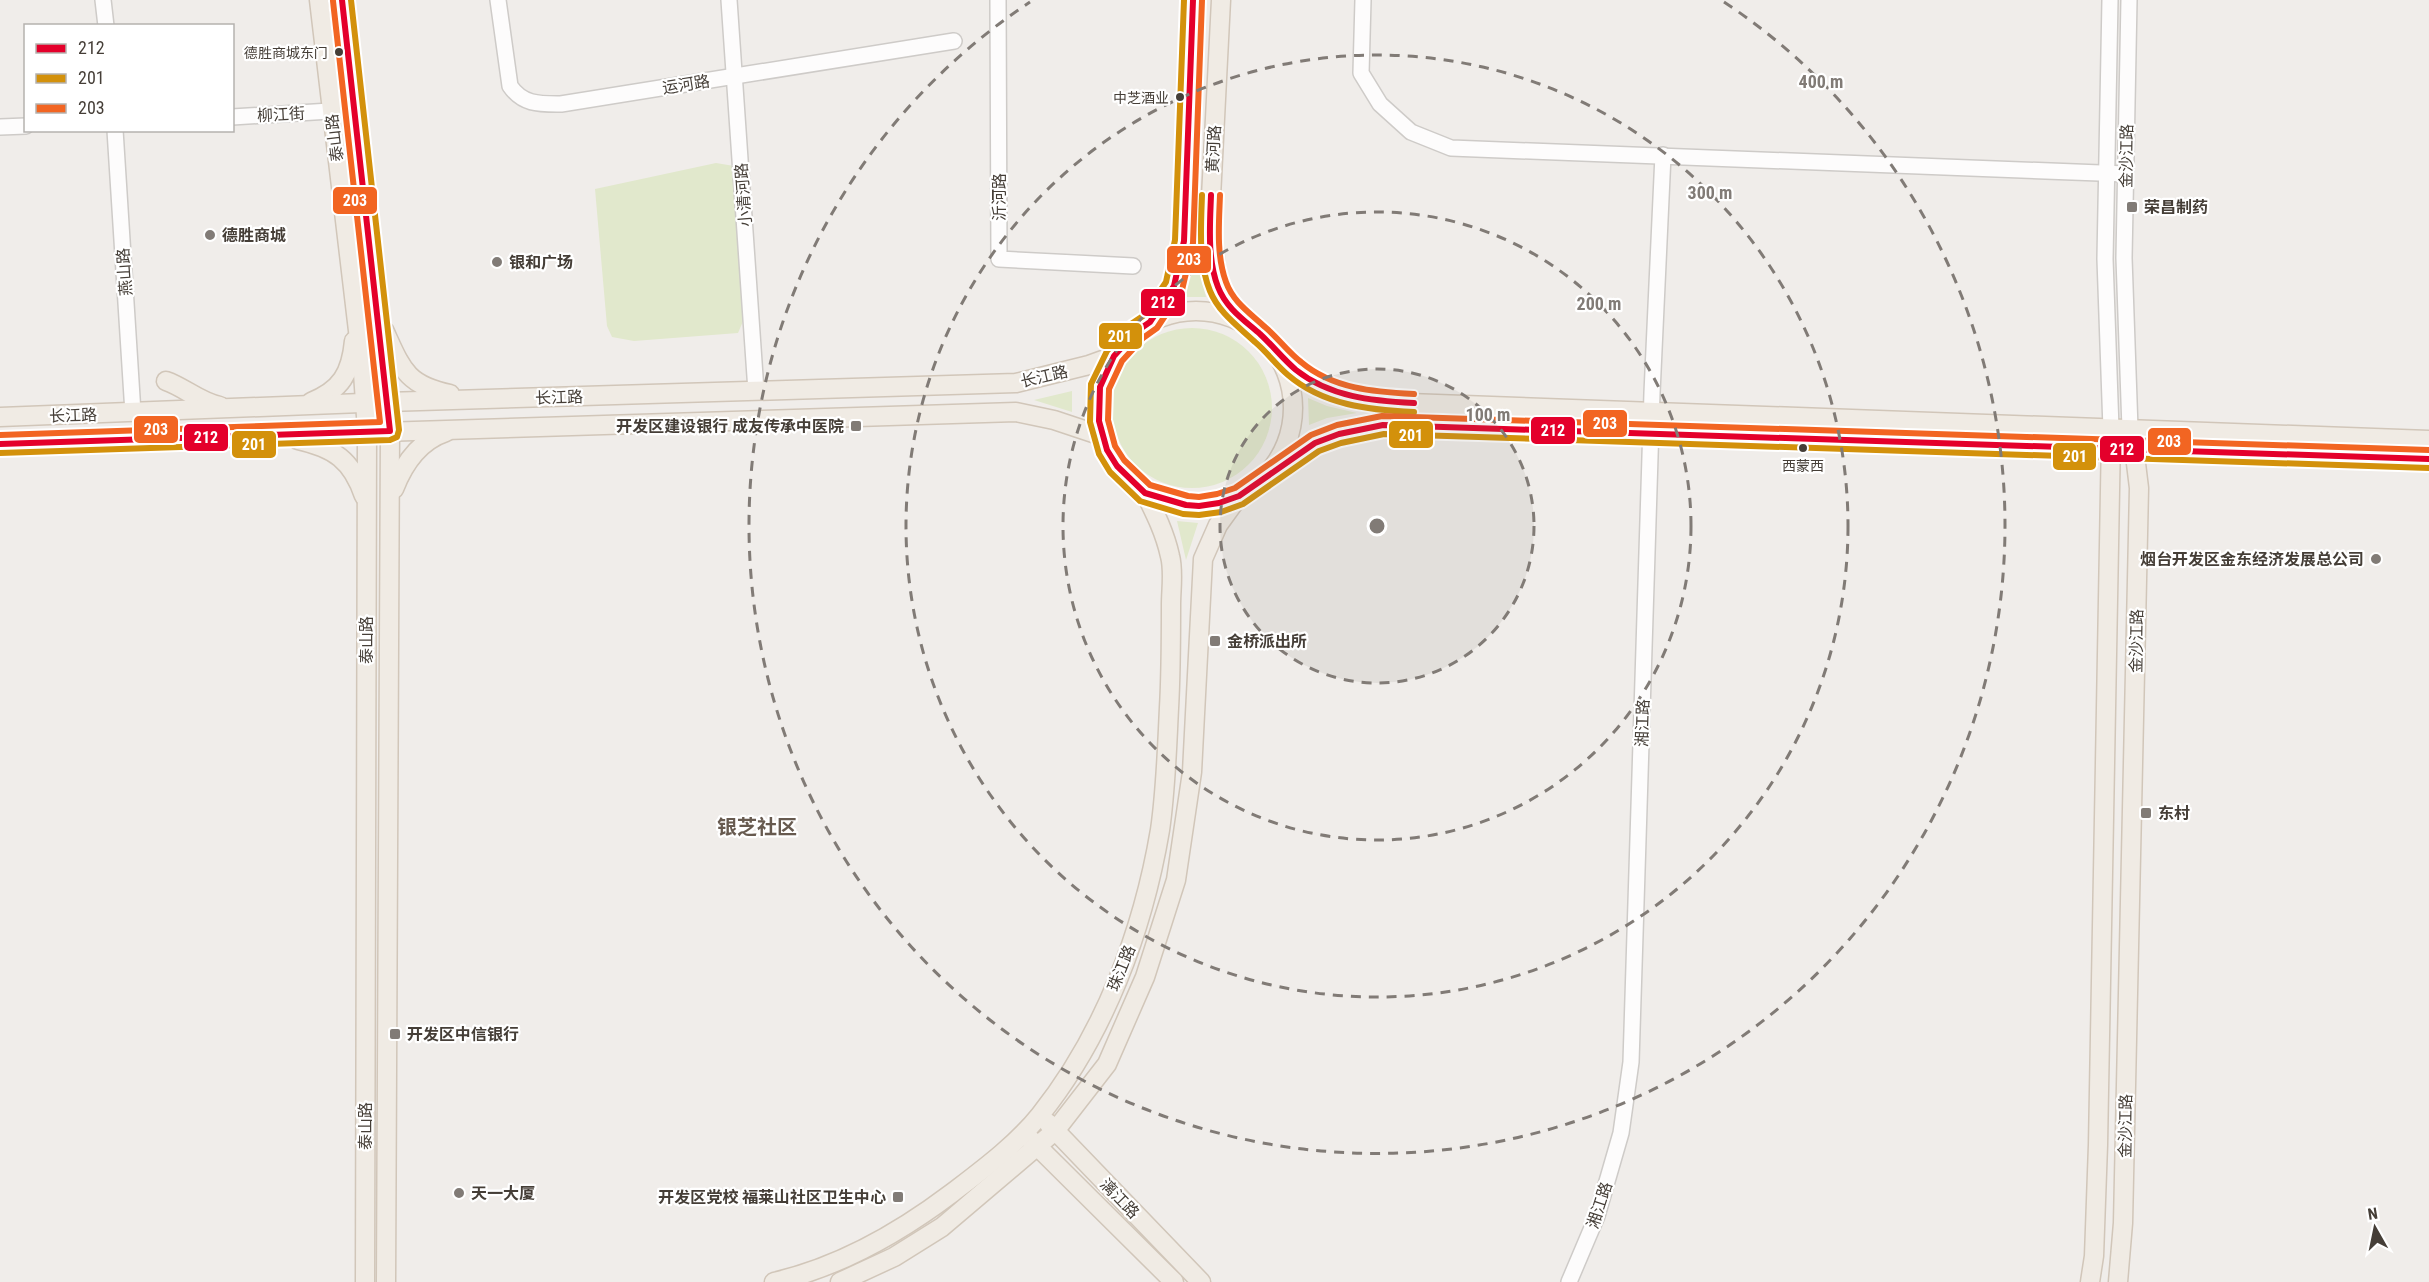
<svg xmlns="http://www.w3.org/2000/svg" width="2429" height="1282" font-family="'Roboto Condensed','Noto Sans SC',sans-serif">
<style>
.green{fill:#e1e8cc}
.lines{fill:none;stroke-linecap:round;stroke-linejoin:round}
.minor-casing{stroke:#cecbc8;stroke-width:18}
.major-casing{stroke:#d1c6b9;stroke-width:21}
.minor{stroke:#fdfcfc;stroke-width:15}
.major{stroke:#f0ebe4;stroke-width:18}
.bus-1-casing{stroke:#fff;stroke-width:10}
.bus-2-casing{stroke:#fff;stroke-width:10}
.bus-3-casing{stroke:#fff;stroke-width:10}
.bus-1{stroke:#e4002b;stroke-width:6}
.bus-2{stroke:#d3910b;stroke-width:6}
.bus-3{stroke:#f26522;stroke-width:6}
.ring{fill:none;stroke:#817b76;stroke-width:3;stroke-dasharray:10 8}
.bus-dot{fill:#453e37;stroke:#fff;stroke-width:2}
.poi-dot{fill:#817b76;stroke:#fff;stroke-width:2}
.labels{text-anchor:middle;stroke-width:4.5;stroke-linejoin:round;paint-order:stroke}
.bus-label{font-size:14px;fill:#453e37;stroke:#fff;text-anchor:end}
.street-label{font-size:16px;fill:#453e37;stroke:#fff}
.poi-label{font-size:16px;font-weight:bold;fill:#453e37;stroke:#fff;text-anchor:start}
.quarter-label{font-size:20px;font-weight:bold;fill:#675a4f;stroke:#fff}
.centre{fill:#817b76;stroke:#fff;stroke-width:3}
.ring-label{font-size:18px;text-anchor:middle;font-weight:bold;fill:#817b76;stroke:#fff;stroke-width:4.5;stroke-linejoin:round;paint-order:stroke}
.line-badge{stroke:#fff;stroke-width:2}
.badge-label{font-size:16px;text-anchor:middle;font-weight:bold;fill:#fff}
</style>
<rect width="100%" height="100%" fill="#f0edea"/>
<g class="green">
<path d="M716,163L734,166L744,319L738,333L634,341L612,337L607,326L595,189Z"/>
<path d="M1196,259L1206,297H1185Z"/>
<circle cx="1192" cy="408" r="80"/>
<path d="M1072,391V412L1034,400Z"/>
<path d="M1308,398L1327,406L1357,413L1327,418L1309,425Z"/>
<path d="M1177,521L1198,523L1186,560Z"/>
</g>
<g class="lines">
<g class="minor-casing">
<g id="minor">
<path d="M103,0L106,26"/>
<path d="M498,0L510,86C523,105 540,104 561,104L954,41"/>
<path d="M729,0L756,391"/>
<path d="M998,0L999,259L1133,266"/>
<path d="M1363,0L1361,73L1380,104L1411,132L1451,148L2126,174"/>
<path d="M2110,0L2105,259L2111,429"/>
<path d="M2129,0L2124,258L2130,429"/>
<path d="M232,117L330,111"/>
<path d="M0,127L26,126"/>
<path d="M115,130L133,413"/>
<path d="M1569,1282L1597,1216L1621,1133L1631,1062L1652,393L1663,155"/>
</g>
</g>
<g class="major-casing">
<g id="major">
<path d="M319,0L363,373L367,431L365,1282"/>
<path d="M342,0L390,431L386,1282"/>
<path d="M1221,0L1210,217L1218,285L1228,305L1242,320"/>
<circle cx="1196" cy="408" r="97"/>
<path d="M1150,322L1174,286L1184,241L1193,0"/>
<path d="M384,330C402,369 406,385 450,394"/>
<path d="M1274,350C1311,382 1333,397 1382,402L2429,440"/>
<path d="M166,381C184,387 201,403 220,406"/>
<path d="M311,402C341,390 351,373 354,341"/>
<path d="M0,417L387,402L1016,383L1089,365L1114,356"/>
<path d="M298,440C334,448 352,460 364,496"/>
<path d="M0,444L1016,412L1054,420L1102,436"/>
<path d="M1266,477L1315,443L1339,434L1383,425C1732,438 2080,445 2429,459"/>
<path d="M394,489C404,463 419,441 446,432"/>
<path d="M1048,1123L1201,1282"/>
<path d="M1029,1138L1174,1282"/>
<path d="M774,1282C840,1267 899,1233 952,1193C982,1170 1016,1145 1040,1115C1104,1035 1143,931 1160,830C1166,789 1167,748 1169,708C1171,673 1171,639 1171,605C1171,589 1174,571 1170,556C1165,533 1155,513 1145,493"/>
<path d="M840,1282L894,1257L942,1227L1055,1131L1107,1064L1145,977L1176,880L1192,772L1203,559L1218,525L1239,496"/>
<path d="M2090,1282L2094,1256L2098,1145L2111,436"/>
<path d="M2118,1282L2123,1223L2139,488L2133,439"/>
</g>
</g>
<use href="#minor" class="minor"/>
<use href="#major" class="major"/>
<g class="bus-1-casing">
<g id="bus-1">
<path d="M1193,0L1184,241L1174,286L1150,322L1137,331L1114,356L1100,387L1099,421L1107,450L1117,466L1145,493L1186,505L1199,506L1219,503L1239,496L1315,443L1339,434L1383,425L2429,459"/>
<path d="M1211,195C1210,224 1207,259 1218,287C1226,308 1244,320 1260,334C1273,346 1283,359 1296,370C1330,397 1372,401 1414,403"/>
<path d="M0,444L390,431L342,0"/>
</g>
</g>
<g class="bus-2-casing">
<g id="bus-2">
<path d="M1184,0L1175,240L1166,282L1143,316L1131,324L1107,351L1091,384L1090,422L1099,454L1110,472L1140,501L1183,514L1199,515L1221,512L1243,504L1319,451L1341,443L1384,434L2429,468"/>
<path d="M1202,195C1201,226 1198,262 1210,291C1219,313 1238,326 1255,342C1267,352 1276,365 1288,375C1323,405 1369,410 1414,412"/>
<path d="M0,453L390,440L397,437L399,430L351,0"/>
</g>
</g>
<g class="bus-3-casing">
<g id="bus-3">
<path d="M1202,0L1193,243L1182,290L1157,328L1143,338L1122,361L1109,389L1108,420L1115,446L1124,460L1150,485L1188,496L1199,497L1217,494L1235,488L1311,435L1337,425L1382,416L2429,450"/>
<path d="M1220,195C1219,223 1216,255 1226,282C1233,302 1250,313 1265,327C1278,338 1288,352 1301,362C1333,389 1375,392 1414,394"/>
<path d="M0,435L380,422L333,1"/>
</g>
</g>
<use href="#bus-1" class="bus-1"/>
<use href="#bus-2" class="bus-2"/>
<use href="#bus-3" class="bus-3"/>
</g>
<circle cx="1377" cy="526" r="157" fill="#817b76" fill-opacity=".12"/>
<g class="ring">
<circle cx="1377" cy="526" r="157"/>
<circle cx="1377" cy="526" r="314"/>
<circle cx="1377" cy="526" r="471"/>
<path d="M1724 2A628 628 0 1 1 1030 2"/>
</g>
<g class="bus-dot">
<circle cx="339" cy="52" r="5"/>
<circle cx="1180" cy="97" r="5"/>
<circle cx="1803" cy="448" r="5"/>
</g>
<g class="poi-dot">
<rect x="2126" y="201" width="12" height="12" rx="3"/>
<circle cx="210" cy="235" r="6"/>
<circle cx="497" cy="262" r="6"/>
<rect x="850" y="420" width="12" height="12" rx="3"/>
<circle cx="2376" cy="559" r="6"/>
<rect x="1209" y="635" width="12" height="12" rx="3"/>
<rect x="2140" y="807" width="12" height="12" rx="3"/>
<rect x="389" y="1028" width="12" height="12" rx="3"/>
<circle cx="459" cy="1193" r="6"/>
<rect x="892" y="1191" width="12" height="12" rx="3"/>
</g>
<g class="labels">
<g class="bus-label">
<text x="328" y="58">德胜商城东门</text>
<text x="1169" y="103">中芝酒业</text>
<text x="1803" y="471" text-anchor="middle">西蒙西</text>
</g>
<g class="street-label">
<text transform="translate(686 84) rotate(-9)" y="6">运河路</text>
<text transform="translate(281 114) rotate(-3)" y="6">柳江街</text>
<text transform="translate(334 138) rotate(-97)" y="6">泰山路</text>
<text transform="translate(1213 149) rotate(-87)" y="6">黄河路</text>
<text transform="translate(2126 156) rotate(-89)" y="6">金沙江路</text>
<text transform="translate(743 195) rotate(-94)" y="6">小清河路</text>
<text transform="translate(999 197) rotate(-90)" y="6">沂河路</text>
<text transform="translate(124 272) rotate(-94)" y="6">燕山路</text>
<text transform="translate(1044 376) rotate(-13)" y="6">长江路</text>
<text transform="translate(559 397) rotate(-2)" y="6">长江路</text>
<text transform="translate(73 415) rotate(-2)" y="6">长江路</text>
<text transform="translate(366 640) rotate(-90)" y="6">泰山路</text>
<text transform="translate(2136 641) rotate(-89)" y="6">金沙江路</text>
<text transform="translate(1642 723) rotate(-88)" y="6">湘江路</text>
<text transform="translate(1121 968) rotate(-68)" y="6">珠江路</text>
<text transform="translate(365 1126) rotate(-90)" y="6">泰山路</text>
<text transform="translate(2125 1126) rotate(-89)" y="6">金沙江路</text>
<text transform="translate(1120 1198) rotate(46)" y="6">漓江路</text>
<text transform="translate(1599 1205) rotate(-72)" y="6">湘江路</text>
</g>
<g class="poi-label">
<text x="2144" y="213">荣昌制药</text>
<text x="222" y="241">德胜商城</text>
<text x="509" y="268">银和广场</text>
<text x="844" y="432" text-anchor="end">开发区建设银行 成友传承中医院</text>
<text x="2364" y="565" text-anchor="end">烟台开发区金东经济发展总公司</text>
<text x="1227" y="647">金桥派出所</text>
<text x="2158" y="819">东村</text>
<text x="407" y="1040">开发区中信银行</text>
<text x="471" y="1199">天一大厦</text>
<text x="886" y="1203" text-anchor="end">开发区党校 福莱山社区卫生中心</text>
</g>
<g class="quarter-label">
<text x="757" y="834">银芝社区</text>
</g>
</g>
<circle cx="1377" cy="526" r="9" class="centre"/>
<g class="ring-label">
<text x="1821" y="88">400 m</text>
<text x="1710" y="199">300 m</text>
<text x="1599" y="310">200 m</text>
<text x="1488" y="421">100 m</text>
</g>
<g class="line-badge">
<rect x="332" y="186" width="46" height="29" rx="6" fill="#f26522"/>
<rect x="1166" y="245" width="46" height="29" rx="6" fill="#f26522"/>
<rect x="1140" y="288" width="46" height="29" rx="6" fill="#e4002b"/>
<rect x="1098" y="322" width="45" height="28" rx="6" fill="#d3910b"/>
<rect x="1582" y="409" width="46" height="29" rx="6" fill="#f26522"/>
<rect x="133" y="415" width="46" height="29" rx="6" fill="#f26522"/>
<rect x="1530" y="416" width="46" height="29" rx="6" fill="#e4002b"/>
<rect x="1388" y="420" width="46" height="29" rx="6" fill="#d3910b"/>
<rect x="183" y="423" width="46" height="29" rx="6" fill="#e4002b"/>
<rect x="2147" y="427" width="45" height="29" rx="6" fill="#f26522"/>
<rect x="231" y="430" width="46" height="29" rx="6" fill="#d3910b"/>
<rect x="2099" y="435" width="46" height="28" rx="6" fill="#e4002b"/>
<rect x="2052" y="442" width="45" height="29" rx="6" fill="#d3910b"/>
</g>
<g class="badge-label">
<text x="355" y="206">203</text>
<text x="1189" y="265">203</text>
<text x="1163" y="308">212</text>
<text x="1120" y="342">201</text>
<text x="1605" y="429">203</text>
<text x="156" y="435">203</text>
<text x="1553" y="436">212</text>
<text x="1411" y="441">201</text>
<text x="206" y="443">212</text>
<text x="2169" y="447">203</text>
<text x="254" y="450">201</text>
<text x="2122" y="455">212</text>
<text x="2075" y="462">201</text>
</g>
<rect x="24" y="24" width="210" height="108" fill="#ffffff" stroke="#b5b2af" stroke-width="1.5"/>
<rect x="36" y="44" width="30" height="9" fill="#e4002b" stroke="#b5b2af" stroke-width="1.5"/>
<text x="78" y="54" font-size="18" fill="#453e37">212</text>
<rect x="36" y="74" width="30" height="9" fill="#d3910b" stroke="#b5b2af" stroke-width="1.5"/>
<text x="78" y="84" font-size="18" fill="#453e37">201</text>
<rect x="36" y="104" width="30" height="9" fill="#f26522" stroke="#b5b2af" stroke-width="1.5"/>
<text x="78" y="114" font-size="18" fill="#453e37">203</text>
<g transform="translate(2375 1228) rotate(351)" stroke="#ffffff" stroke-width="4.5" paint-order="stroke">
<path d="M0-4.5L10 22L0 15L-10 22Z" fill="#453e37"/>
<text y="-9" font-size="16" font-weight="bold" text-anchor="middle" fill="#453e37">N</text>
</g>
</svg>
